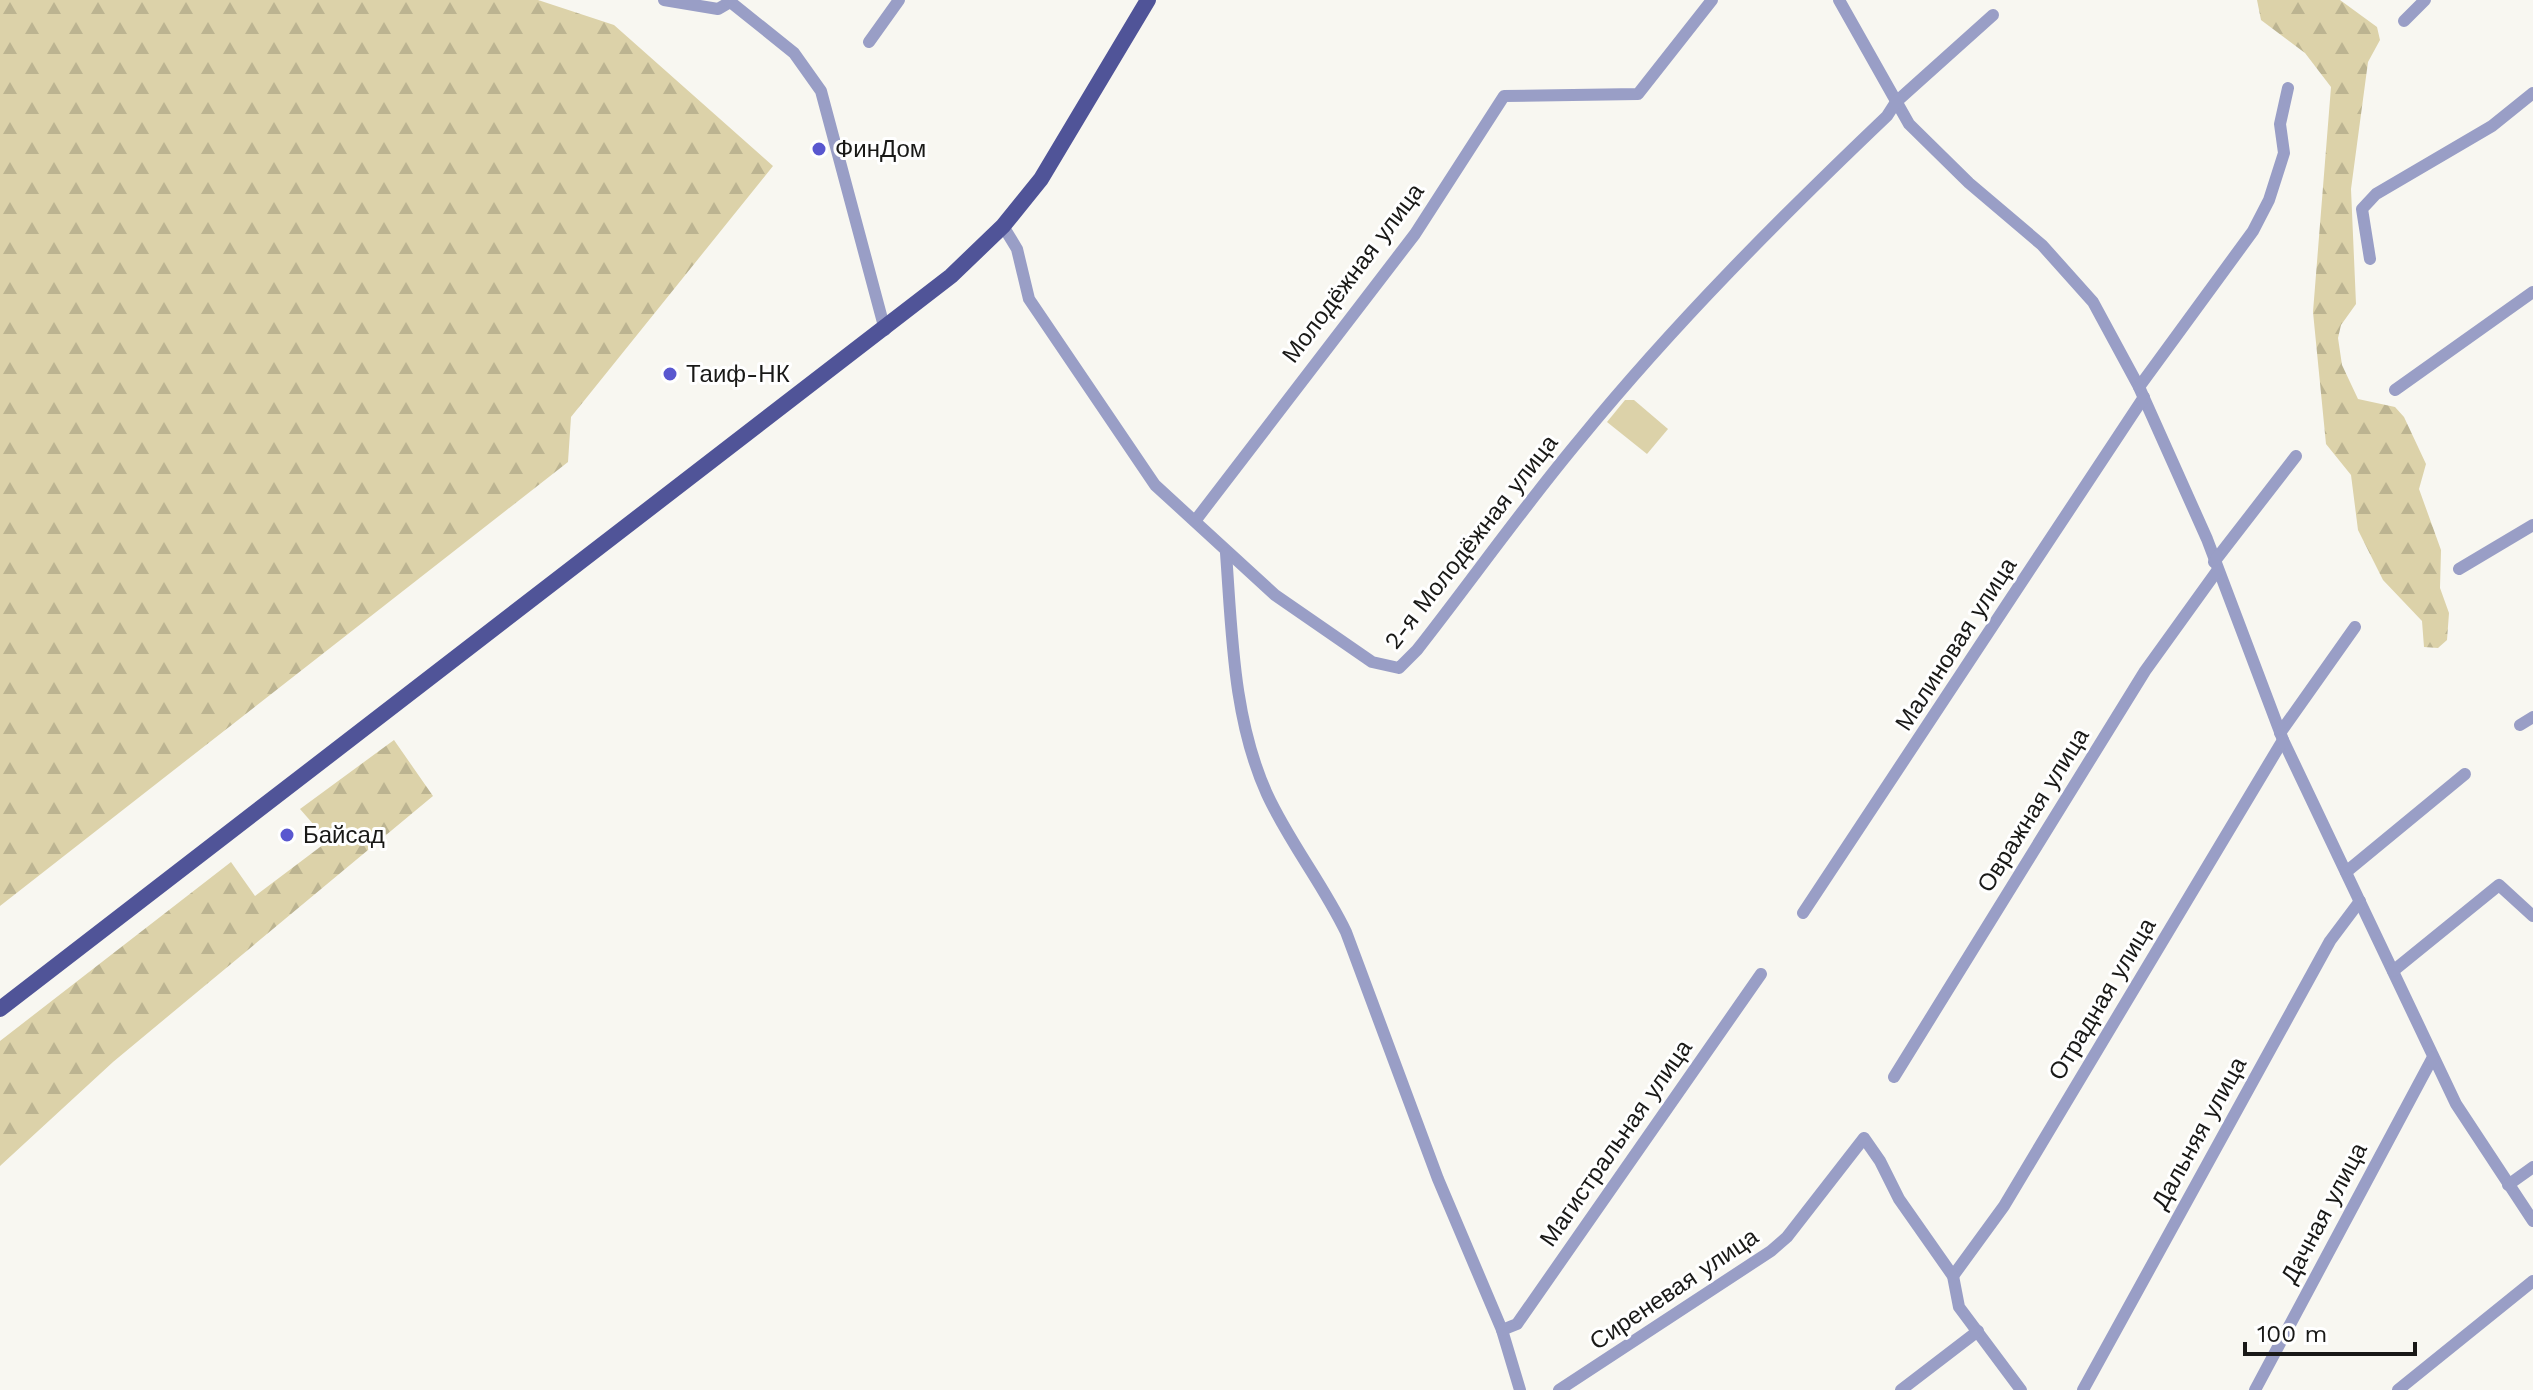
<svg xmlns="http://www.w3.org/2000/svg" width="2533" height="1390" font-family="'Work Sans',sans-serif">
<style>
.grass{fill:#dcd2a9}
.forest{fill:url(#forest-firs)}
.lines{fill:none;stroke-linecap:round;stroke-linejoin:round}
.minor{stroke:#999ec6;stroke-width:12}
.major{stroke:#505498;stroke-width:16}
.poi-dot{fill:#5957cf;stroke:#fff;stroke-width:3}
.labels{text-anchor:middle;stroke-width:6;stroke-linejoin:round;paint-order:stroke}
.poi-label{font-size:24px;fill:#191917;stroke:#fff;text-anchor:start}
.street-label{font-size:24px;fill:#191917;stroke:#fff}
</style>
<defs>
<pattern id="forest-firs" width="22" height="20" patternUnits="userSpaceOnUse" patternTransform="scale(2)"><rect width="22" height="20" fill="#dcd2a9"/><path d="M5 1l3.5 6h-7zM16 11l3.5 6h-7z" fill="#bcb491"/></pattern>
</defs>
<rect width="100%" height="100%" fill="#f8f7f1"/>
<path class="grass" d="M1625,400H1634L1668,429L1647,454L1607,422Z"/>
<g class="forest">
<path d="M0,0H538L614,25L773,166L571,417L568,462L0,906Z"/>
<path d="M2257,0H2340L2377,27L2380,40L2368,62L2351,189L2356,304L2341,325L2338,338L2342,365L2358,399L2395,407L2404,417L2426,464L2419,489L2441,550L2440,588L2449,613L2447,640L2438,648L2424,647L2422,621L2383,580L2358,530L2351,475L2326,444L2313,312L2331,87L2305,53L2261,20Z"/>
<path d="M394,740L433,796L113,1062L0,1166V1041L231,862L255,896L328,841L300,809Z"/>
</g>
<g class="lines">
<g class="minor">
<path d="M664,0L718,9L730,2"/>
<path d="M728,0L794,53L821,91L885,330"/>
<path d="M1839,0L1909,124L1969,183L2042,245L2093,302L2139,387L2207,539L2283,740L2456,1104L2533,1221"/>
<path d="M2404,21L2425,0"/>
<path d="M869,42L899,0"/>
<path d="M1003,226L1017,249L1029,299L1155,485L1275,595L1372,662L1399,668L1417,650C1472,580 1524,506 1581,438C1675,323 1780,218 1887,116L1896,102L1993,15"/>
<path d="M2370,259L2362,209L2376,194L2492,126L2533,93"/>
<path d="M2139,387L2253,231L2269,200L2284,153L2280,124L2288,88"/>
<path d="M2395,390L2533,292"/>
<path d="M1195,521L1415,234L1504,96L1638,94L1712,0"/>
<path d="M1226,553C1232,634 1233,719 1267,794C1289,842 1323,884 1346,932L1438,1179L1502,1330L1520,1390"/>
<path d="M2214,562L2296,456"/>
<path d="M2459,569L2533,525"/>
<path d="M2520,725L2533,717"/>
<path d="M2280,733L2355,627"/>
<path d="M2346,872L2465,774"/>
<path d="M1803,913L2144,397"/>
<path d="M2393,971L2499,885L2533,916"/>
<path d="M1894,1077L2145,671L2217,571"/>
<path d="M2508,1185L2533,1167"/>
<path d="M1953,1276L2004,1206L2283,740"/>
<path d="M1502,1330L1517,1324L1761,974"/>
<path d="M1559,1390L1771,1251L1787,1237L1864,1138L1880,1161L1899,1199L1953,1276L1959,1307L2021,1390"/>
<path d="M1901,1390L1978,1331"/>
<path d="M2083,1390L2330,941L2360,901"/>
<path d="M2255,1390L2433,1057"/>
<path d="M2398,1390L2533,1281"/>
</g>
<path class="major" d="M0,1009L951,276L1003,226L1041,179L1148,0"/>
</g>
<g class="poi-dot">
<circle cx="819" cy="149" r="8"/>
<circle cx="670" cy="374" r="8"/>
<circle cx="287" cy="835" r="8"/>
</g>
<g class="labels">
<g class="poi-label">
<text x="835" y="157">ФинДом</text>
<text x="686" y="382">Таиф-НК</text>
<text x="303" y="843">Байсад</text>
</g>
<g class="street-label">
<text transform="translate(1353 273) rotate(-53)" y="8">Молодёжная улица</text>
<text transform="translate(1471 542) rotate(-52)" y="8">2-я Молодёжная улица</text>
<text transform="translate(1956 644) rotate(-57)" y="8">Малиновая улица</text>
<text transform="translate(2033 810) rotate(-58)" y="8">Овражная улица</text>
<text transform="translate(2102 999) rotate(-59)" y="8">Отрадная улица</text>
<text transform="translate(2199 1133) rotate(-61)" y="8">Дальняя улица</text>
<text transform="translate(1616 1143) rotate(-55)" y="8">Магистральная улица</text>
<text transform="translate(2324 1213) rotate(-62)" y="8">Дачная улица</text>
<text transform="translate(1674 1289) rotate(-34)" y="8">Сиреневая улица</text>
</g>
</g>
<path d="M2245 1342v12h170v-12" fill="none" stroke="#191917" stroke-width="4"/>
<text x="2257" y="1342" font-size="24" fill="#191917" stroke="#ffffff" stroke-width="6" paint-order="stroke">100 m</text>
</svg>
